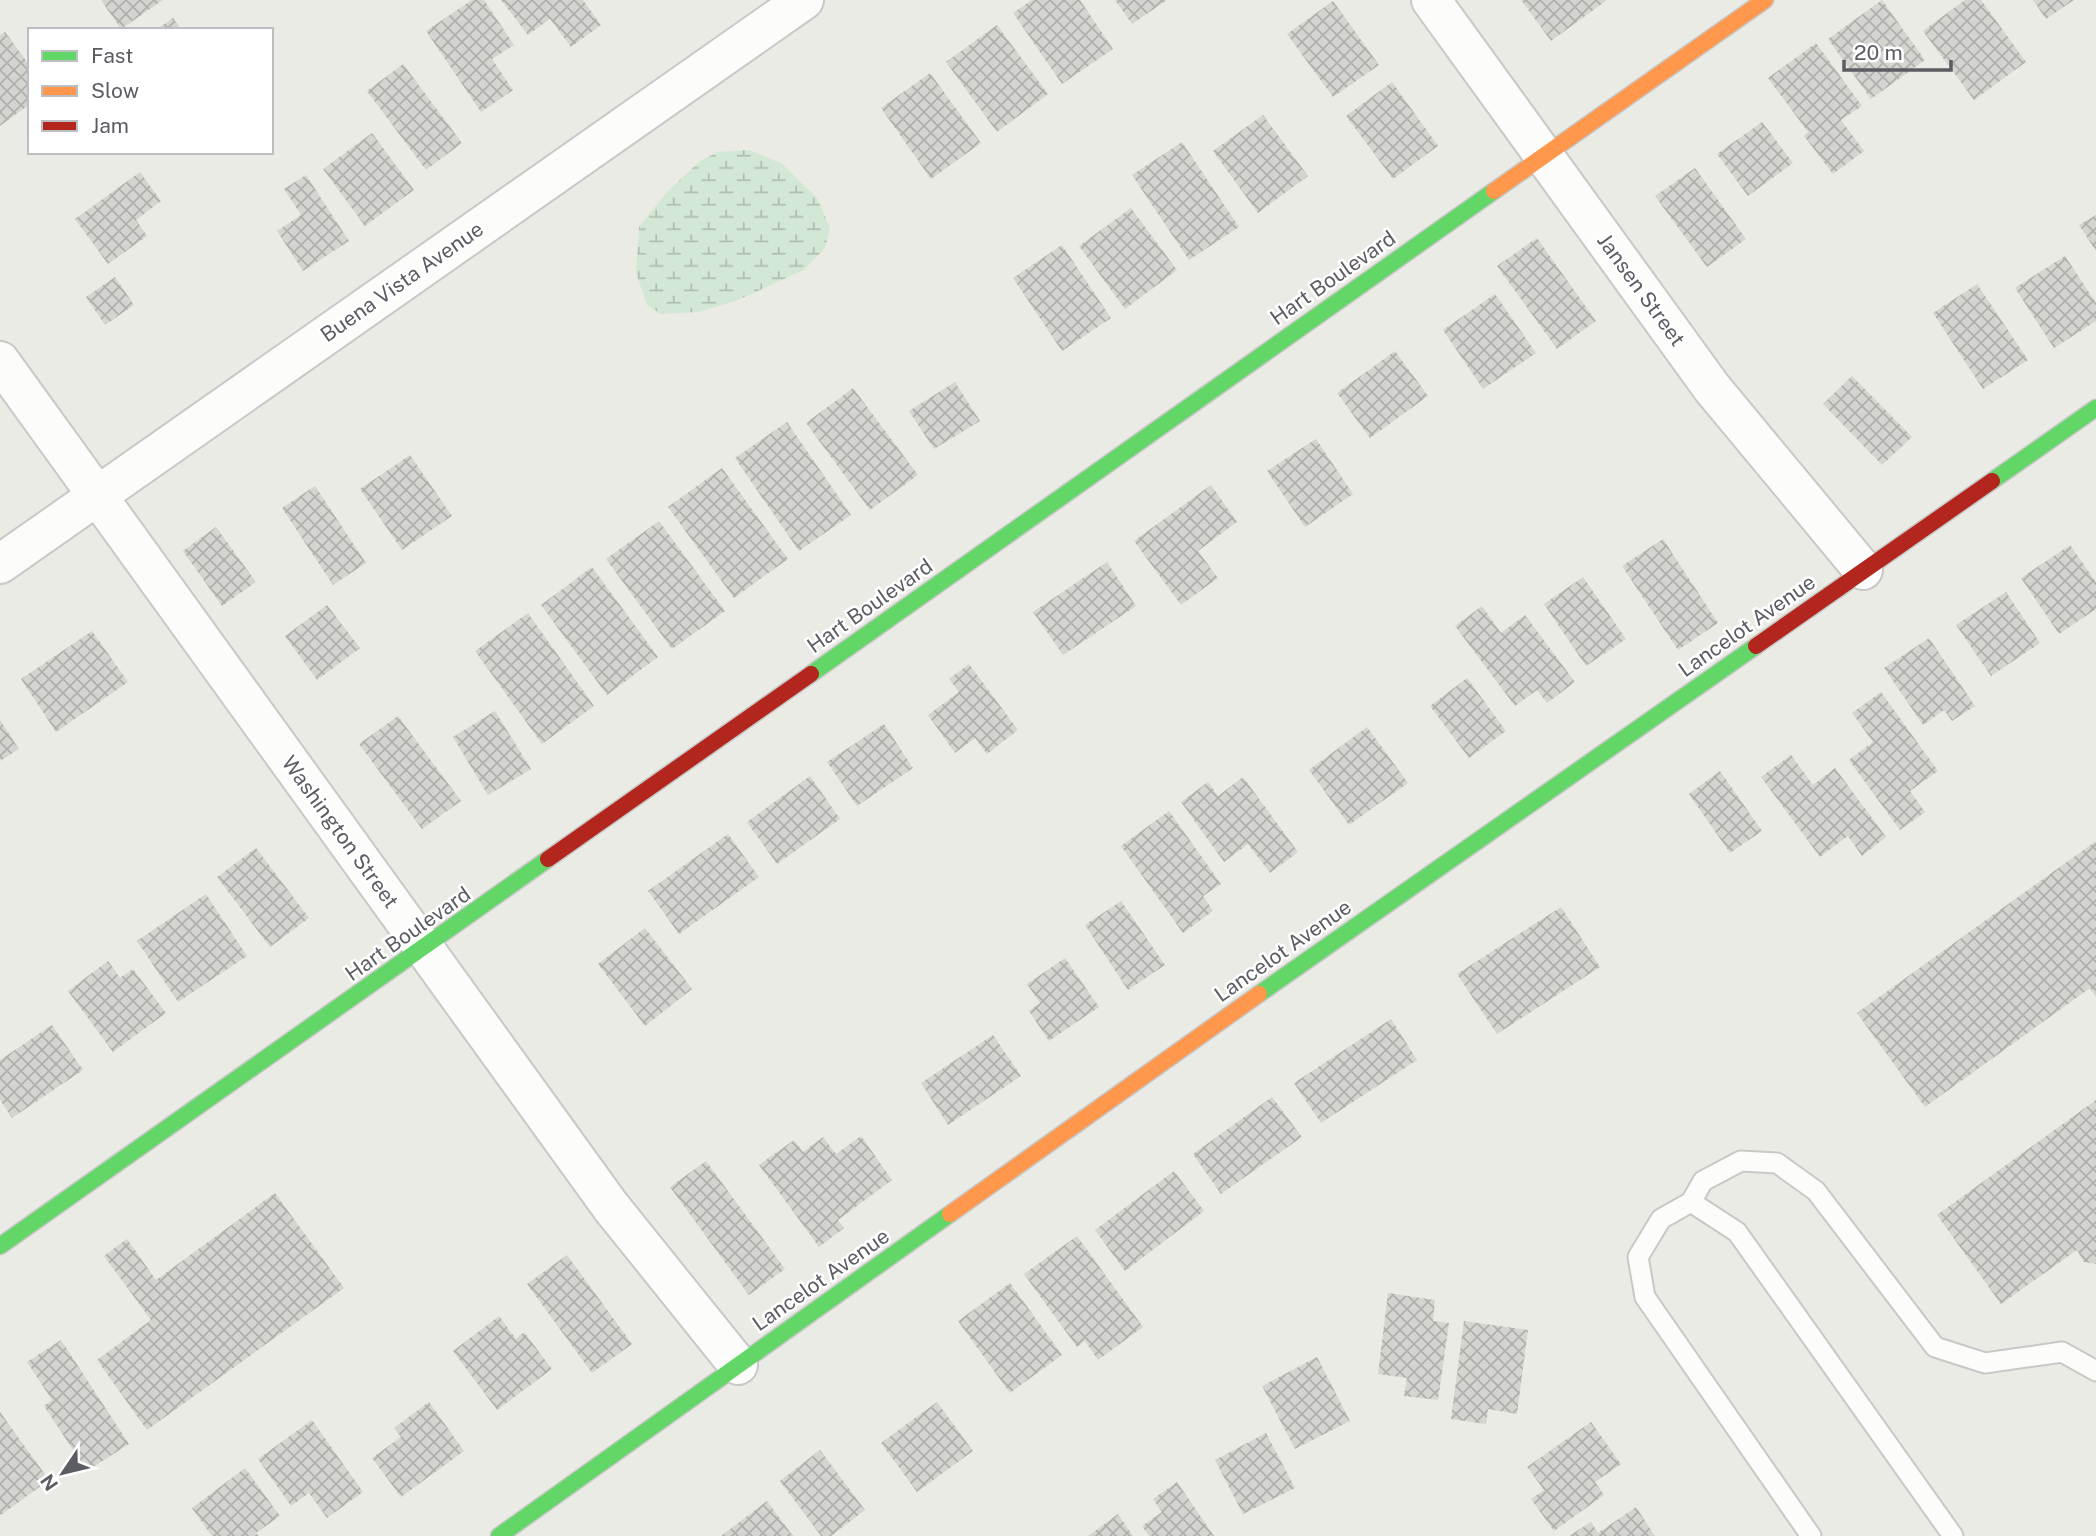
<svg xmlns="http://www.w3.org/2000/svg" width="2096" height="1536" font-family="'Public Sans',sans-serif">
<style>
.wetland{fill:url(#wetland-marsh)}
.building{fill:url(#building-cross-hatch)}
.lines{fill:none;stroke-linecap:round;stroke-linejoin:round}
.lane-casing{stroke:#c8c9c7;stroke-width:23}
.street-casing{stroke:#c8c9c7;stroke-width:42}
.fast-casing{stroke:#c7c7c6;stroke-width:19}
.slow-casing{stroke:#c7c7c6;stroke-width:19}
.jam-casing{stroke:#c7c7c6;stroke-width:19}
.lane{stroke:#fcfcfb;stroke-width:19}
.street{stroke:#fcfcfb;stroke-width:38}
.fast{stroke:#63d668;stroke-width:16}
.slow{stroke:#ff974d;stroke-width:16}
.jam{stroke:#b3261e;stroke-width:16}
.labels{text-anchor:middle;stroke-width:5;stroke-linejoin:round;paint-order:stroke}
.street-label{font-size:21px;fill:#5b5d63;stroke:#fff}
</style>
<defs>
<pattern id="wetland-marsh" width="20" height="14" patternUnits="userSpaceOnUse" patternTransform="scale(1.75)"><rect width="20" height="14" fill="#d3e7d5"/><path d="M1 5h8M5 5V1M11 12h8M15 12V8" fill="none" stroke="#aebeb0"/></pattern>
<pattern id="building-cross-hatch" width="8" height="8" patternUnits="userSpaceOnUse" patternTransform="scale(1.75)"><rect width="8" height="8" fill="#d4d4d0"/><path d="M0 0l8 8M0 8l8-8" fill="none" stroke="#afafac"/></pattern>
</defs>
<rect width="100%" height="100%" fill="#ebebe5"/>
<path class="wetland" d="M749,150L781,163L817,198L830,228L825,248L804,270L738,300L699,312L661,314L647,305L636,273L639,227L667,192L700,161L718,152Z"/>
<g class="building">
<path d="M101,0H163L121,29Z"/>
<path d="M472,0H484L514,45L492,59L513,90L481,112L426,31Z"/>
<path d="M501,0H583L601,25L571,47L550,19L528,35Z"/>
<path d="M1032,0H1080L1113,49L1062,84L1013,13Z"/>
<path d="M1115,0H1167L1132,24Z"/>
<path d="M1521,0H1607L1551,41Z"/>
<path d="M1882,0L1925,60L1871,99L1828,39Z"/>
<path d="M1965,0H1981L2026,62L1974,100L1923,31Z"/>
<path d="M2033,0H2074L2046,19Z"/>
<path d="M1333,1L1379,65L1333,97L1287,34Z"/>
<path d="M173,18L181,30H156Z"/>
<path d="M997,25L1048,94L997,132L946,62Z"/>
<path d="M5,32L30,66V104L0,126V35Z"/>
<path d="M1816,43L1862,106L1841,120L1864,151L1833,174L1804,136L1808,132L1768,78Z"/>
<path d="M403,64L462,143L426,170L367,91Z"/>
<path d="M930,73L981,143L931,179L881,108Z"/>
<path d="M1392,82L1438,146L1393,179L1346,116Z"/>
<path d="M1263,115L1308,176L1258,213L1213,151Z"/>
<path d="M1762,122L1793,163L1748,196L1717,154Z"/>
<path d="M372,133L414,190L365,226L323,169Z"/>
<path d="M1182,142L1239,227L1189,260L1132,175Z"/>
<path d="M1695,168L1746,239L1707,267L1655,196Z"/>
<path d="M140,172L161,201L136,220L147,236L108,264L75,219Z"/>
<path d="M306,175L349,241L303,271L277,231L301,215L284,189Z"/>
<path d="M1131,208L1177,270L1125,309L1079,246Z"/>
<path d="M2096,215V251L2079,225Z"/>
<path d="M1537,238L1596,321L1557,349L1497,266Z"/>
<path d="M1062,245L1111,318L1062,351L1013,278Z"/>
<path d="M2065,256L2096,303V321L2054,348L2015,288Z"/>
<path d="M115,277L134,305L105,325L86,297Z"/>
<path d="M1977,284L2028,360L1983,389L1933,313Z"/>
<path d="M1495,294L1536,353L1483,389L1443,330Z"/>
<path d="M1395,351L1428,396L1370,438L1337,393Z"/>
<path d="M1852,376L1912,437L1882,465L1823,404Z"/>
<path d="M955,382L980,421L934,449L909,411Z"/>
<path d="M853,388L918,475L870,510L806,423Z"/>
<path d="M787,422L851,515L799,551L735,458Z"/>
<path d="M1316,439L1353,494L1305,527L1267,471Z"/>
<path d="M410,455L452,516L402,550L360,489Z"/>
<path d="M722,468L788,559L734,598L668,507Z"/>
<path d="M1211,485L1237,522L1198,551L1218,578L1181,605L1134,541Z"/>
<path d="M315,486L366,563L333,585L282,508Z"/>
<path d="M659,521L725,611L672,649L606,559Z"/>
<path d="M216,527L256,582L222,606L183,551Z"/>
<path d="M1663,539L1718,623L1678,650L1622,566Z"/>
<path d="M2070,545L2096,582V609L2059,634L2021,578Z"/>
<path d="M1107,562L1136,606L1063,655L1033,612Z"/>
<path d="M592,567L658,657L607,695L541,605Z"/>
<path d="M1583,577L1626,639L1586,666L1544,604Z"/>
<path d="M2006,592L2040,643L1991,676L1956,625Z"/>
<path d="M327,605L360,648L317,680L285,636Z"/>
<path d="M1482,606L1501,633L1525,615L1575,682L1547,703L1537,690L1515,706L1455,626Z"/>
<path d="M528,613L594,706L542,744L475,651Z"/>
<path d="M92,631L128,682L56,732L21,679Z"/>
<path d="M1929,638L1975,706L1952,721L1944,710L1923,725L1884,668Z"/>
<path d="M969,664L1018,730L987,754L975,738L955,753L928,715L959,692L949,679Z"/>
<path d="M1467,678L1506,731L1469,758L1430,706Z"/>
<path d="M1881,692L1938,771L1910,791L1925,812L1900,830L1849,760L1873,742L1852,713Z"/>
<path d="M495,711L531,769L488,795L453,737Z"/>
<path d="M398,716L461,801L422,829L359,744Z"/>
<path d="M0,720L19,749L0,761Z"/>
<path d="M884,724L913,768L857,806L827,762Z"/>
<path d="M1367,727L1408,783L1349,825L1309,770Z"/>
<path d="M1791,755L1813,785L1835,768L1886,837L1862,856L1848,836L1820,857L1761,777Z"/>
<path d="M1720,771L1762,831L1730,853L1689,794Z"/>
<path d="M810,776L840,819L777,864L747,822Z"/>
<path d="M1243,777L1298,852L1270,873L1248,844L1224,862L1181,802L1208,782L1218,796Z"/>
<path d="M1169,811L1221,884L1203,896L1213,911L1183,933L1121,846Z"/>
<path d="M728,834L759,877L679,934L648,891Z"/>
<path d="M2096,841V997L2090,988L1925,1107L1857,1013Z"/>
<path d="M256,848L309,918L270,947L217,877Z"/>
<path d="M206,894L247,956L178,1002L137,941Z"/>
<path d="M1121,901L1165,965L1128,990L1085,925Z"/>
<path d="M1561,907L1600,967L1497,1034L1457,974Z"/>
<path d="M645,928L692,989L645,1026L598,964Z"/>
<path d="M1065,958L1099,1007L1049,1041L1029,1011L1040,1003L1027,984Z"/>
<path d="M108,961L120,978L133,969L166,1013L113,1052L68,991Z"/>
<path d="M1391,1019L1417,1060L1321,1123L1294,1083Z"/>
<path d="M52,1025L83,1070L12,1118L0,1100V1060Z"/>
<path d="M993,1035L1021,1076L948,1125L921,1083Z"/>
<path d="M1272,1097L1302,1137L1221,1194L1193,1154Z"/>
<path d="M2096,1100V1264L2084,1262L2077,1250L2001,1304L1937,1215Z"/>
<path d="M861,1136L892,1180L838,1220L844,1228L819,1247L759,1165L794,1140L803,1152L823,1137L836,1154Z"/>
<path d="M706,1161L785,1269L749,1295L670,1187Z"/>
<path d="M1174,1171L1204,1211L1125,1271L1095,1230Z"/>
<path d="M275,1193L344,1288L147,1430L97,1360L151,1320L104,1256L127,1239L156,1280Z"/>
<path d="M1077,1236L1143,1327L1098,1360L1085,1341L1077,1347L1024,1274Z"/>
<path d="M567,1255L632,1344L592,1373L527,1284Z"/>
<path d="M1010,1283L1062,1355L1010,1393L958,1321Z"/>
<path d="M1388,1293L1435,1300L1433,1321L1449,1323L1438,1400L1404,1396L1407,1378L1378,1374Z"/>
<path d="M499,1316L516,1339L524,1332L552,1369L497,1410L453,1351Z"/>
<path d="M1464,1321L1528,1330L1517,1414L1488,1409L1486,1424L1451,1419Z"/>
<path d="M61,1340L129,1444L87,1471L44,1406L52,1400L27,1362Z"/>
<path d="M1317,1357L1350,1421L1295,1449L1262,1386Z"/>
<path d="M429,1402L464,1451L401,1497L372,1458L401,1437L394,1428Z"/>
<path d="M937,1402L973,1451L917,1492L881,1443Z"/>
<path d="M0,1412L49,1480L1,1515L0,1514Z"/>
<path d="M312,1420L363,1492L327,1518L309,1493L291,1506L258,1459Z"/>
<path d="M1591,1422L1621,1464L1595,1482L1604,1495L1554,1531L1531,1499L1544,1490L1527,1467Z"/>
<path d="M1266,1433L1295,1488L1243,1514L1215,1460Z"/>
<path d="M820,1450L865,1510L831,1536H821L780,1481Z"/>
<path d="M245,1468L280,1516L256,1533L259,1536H212L192,1508Z"/>
<path d="M1177,1482L1214,1536H1149L1142,1526L1162,1512L1153,1499Z"/>
<path d="M767,1501L793,1536H721Z"/>
<path d="M1636,1507L1655,1536H1569L1591,1522L1598,1533Z"/>
<path d="M1118,1514L1133,1536H1088Z"/>
</g>
<g class="lines">
<g class="lane-casing">
<g id="lane">
<path d="M1691,1202L1737,1232L1953,1536"/>
<path d="M1811,1536L1645,1297L1638,1257L1661,1219L1691,1202L1703,1181L1741,1161L1777,1163L1816,1191L1935,1347L1985,1363L2062,1352L2096,1371"/>
</g>
</g>
<g class="street-casing">
<g id="street">
<path d="M1431,0L1712,388L1863,570"/>
<path d="M0,361L611,1207L738,1365"/>
<path d="M0,564L804,0"/>
</g>
</g>
<g class="fast-casing">
<g id="fast">
<path d="M1992,481L2096,408"/>
<path d="M811,674L1494,191"/>
<path d="M1259,994L1756,646"/>
<path d="M0,1246L548,859"/>
<path d="M499,1536L950,1214"/>
</g>
</g>
<g class="slow-casing">
<g id="slow">
<path d="M1494,191L1765,0"/>
<path d="M950,1214L1259,994"/>
</g>
</g>
<g class="jam-casing">
<g id="jam">
<path d="M1756,646L1992,481"/>
<path d="M548,859L811,674"/>
</g>
</g>
<use href="#lane" class="lane"/>
<use href="#street" class="street"/>
<use href="#fast" class="fast"/>
<use href="#slow" class="slow"/>
<use href="#jam" class="jam"/>
</g>
<g class="labels">
<g class="street-label">
<text transform="translate(1333 278) rotate(-35)" y="7">Hart Boulevard</text>
<text transform="translate(402 282) rotate(-35)" y="7">Buena Vista Avenue</text>
<text transform="translate(1641 290) rotate(54)" y="7">Jansen Street</text>
<text transform="translate(870 606) rotate(-35)" y="7">Hart Boulevard</text>
<text transform="translate(1747 626) rotate(-35)" y="7">Lancelot Avenue</text>
<text transform="translate(340 832) rotate(54)" y="7">Washington Street</text>
<text transform="translate(408 934) rotate(-35)" y="7">Hart Boulevard</text>
<text transform="translate(1283 951) rotate(-35)" y="7">Lancelot Avenue</text>
<text transform="translate(821 1280) rotate(-35)" y="7">Lancelot Avenue</text>
</g>
</g>
<rect x="28" y="28" width="245" height="126" fill="#ffffff" stroke="#bdbec1" stroke-width="2"/>
<rect x="42" y="51" width="35" height="10" fill="#63d668" stroke="#bdbec1" stroke-width="2"/>
<text x="91" y="63" font-size="21" fill="#5b5d63">Fast</text>
<rect x="42" y="86" width="35" height="10" fill="#ff974d" stroke="#bdbec1" stroke-width="2"/>
<text x="91" y="98" font-size="21" fill="#5b5d63">Slow</text>
<rect x="42" y="121" width="35" height="10" fill="#b3261e" stroke="#bdbec1" stroke-width="2"/>
<text x="91" y="133" font-size="21" fill="#5b5d63">Jam</text>
<g transform="translate(63 1473) rotate(235)" stroke="#ffffff" stroke-width="5" paint-order="stroke">
<path d="M0-5L12 26L0 18L-12 26Z" fill="#5b5d63"/>
<text y="-10" font-size="19" font-weight="bold" text-anchor="middle" fill="#5b5d63">N</text>
</g>
<path d="M1844 60v10h107v-10" fill="none" stroke="#5b5d63" stroke-width="3.5"/>
<text x="1854" y="60" font-size="21" fill="#5b5d63" stroke="#ffffff" stroke-width="5" paint-order="stroke">20 m</text>
</svg>
